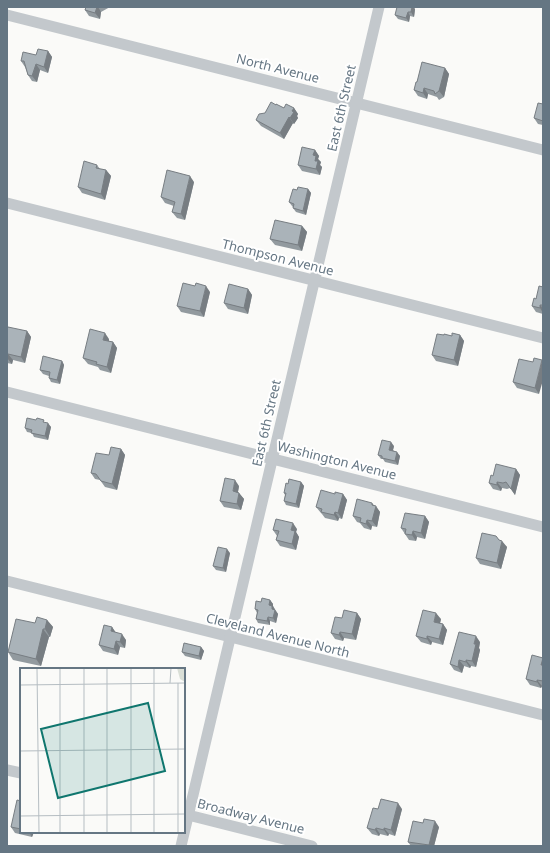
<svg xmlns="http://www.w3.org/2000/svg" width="550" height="853" font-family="'Noto Sans',sans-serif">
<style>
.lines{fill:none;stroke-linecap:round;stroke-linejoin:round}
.minor{stroke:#c3c8cc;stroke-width:11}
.wall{fill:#929a9f}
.shaded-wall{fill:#777d82}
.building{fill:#aab3b9;stroke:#777d82}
.labels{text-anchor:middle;stroke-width:4;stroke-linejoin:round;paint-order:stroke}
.street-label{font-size:13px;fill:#657683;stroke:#fff}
.inset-road{fill:none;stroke:#b5bdc2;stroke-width:1}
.view{fill:#0f766e;fill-opacity:0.15;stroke:#0f766e;stroke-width:2}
.inset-edge{fill:none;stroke:#657683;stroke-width:2}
</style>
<rect width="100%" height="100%" fill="#fafaf8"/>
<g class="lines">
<g class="minor">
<path d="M7,15L543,150"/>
<path d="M7,203L543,338"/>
<path d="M7,392L543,527"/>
<path d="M7,581L543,715"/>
<path d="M7,770L21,773"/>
<path d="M184,814L312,846"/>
<path d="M181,846L379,7"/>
</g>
</g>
<g class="wall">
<path d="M86,7H110L101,12L100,19L89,16L85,10Z"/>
<path d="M415,9L414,17L410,16L409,22L398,19L395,15Z"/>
<path d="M48,51L52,57L48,73L40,70L37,82L32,81L28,75L25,67L21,61Z"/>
<path d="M445,68L449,74L444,97L439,100L437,97L428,94L427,99L418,96L414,90L417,82Z"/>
<path d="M543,104V125L538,124L534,118Z"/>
<path d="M276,105L284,108H294L298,114L297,116L298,118L294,124L293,123L284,139L261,126L256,120Z"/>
<path d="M315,150L319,156L318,159L321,162L320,165L322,167L320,175L302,171L298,165Z"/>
<path d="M97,165L100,169L106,170L111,176L105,200L82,193L78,187Z"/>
<path d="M194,182L185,220L177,218L172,212L174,206L165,203L161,197Z"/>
<path d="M308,189L311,193L306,215L296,212L293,208V207L292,206L289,202L297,190Z"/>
<path d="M302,226L307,232L302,251L275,245L270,239Z"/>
<path d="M543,287V314L536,312L532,306Z"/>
<path d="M248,289L252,295L248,314L228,309L224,303Z"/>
<path d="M210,292L204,317L181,312L177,306Z"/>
<path d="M7,329L27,331L31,337L25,363L13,360L12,364L7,363Z"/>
<path d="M444,335L452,336L460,335L464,341L458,366L436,361L432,355Z"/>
<path d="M109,339V341L113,342L117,348L111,373L100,370L98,367L88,364L83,358Z"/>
<path d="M62,361L64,365L60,384L51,382L49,378V376L43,374L40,370Z"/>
<path d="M533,362L539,394L517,388L513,382Z"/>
<path d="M46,423L51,427L48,440L34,437L32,433L27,432L25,428Z"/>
<path d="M394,446L393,450L400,456L398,465L385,462L383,459H381L378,455Z"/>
<path d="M121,449L125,455L117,490L105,487L100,480L95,479L91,473L109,455Z"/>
<path d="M516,469L520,475L515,495L510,488L507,489L502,488L501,491L493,489L489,483L493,476Z"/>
<path d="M301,482L304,486L299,508L286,505L284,501L285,495L284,493L288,484Z"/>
<path d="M239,486L238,492L239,493L244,499L241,510L224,507L220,501Z"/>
<path d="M335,494H343L347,500L342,519L339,518L338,521L325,518L322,514L321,513L316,507Z"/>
<path d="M374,505L380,512L377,527L372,526L371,530L364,528L360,523L357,522L353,516Z"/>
<path d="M425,516L429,522L425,539L417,537L416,541L409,540L401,528Z"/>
<path d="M297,529L296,532L299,537L296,550L280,546L276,540L277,536L273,530Z"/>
<path d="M496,536L499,540L507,547L501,569L480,564L476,558Z"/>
<path d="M230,553L226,572L216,570L213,566Z"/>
<path d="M270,600L273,604V606L278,614L276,623L270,621V625L258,623L256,619L257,613L255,609L261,602Z"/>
<path d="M357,613L361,619L356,640L344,638L343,641L335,639L331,633L342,618Z"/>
<path d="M441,619L440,623L443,624L447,630L443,645L432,642L431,645L421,642L416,636Z"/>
<path d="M47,620L53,627L50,637H49L41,666L13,660L8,652L35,623Z"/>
<path d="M112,627L116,633L126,640L125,648L120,647L118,655L103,651L99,645Z"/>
<path d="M480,642L479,648L480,650L476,667L471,666L470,668L464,666L462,673L454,670L450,664Z"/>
<path d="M201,647L204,651L201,660L185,656L182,652Z"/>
<path d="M543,658V686H542L541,688L530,685L526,679Z"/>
<path d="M21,801V832H34L32,837L15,833L11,827Z"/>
<path d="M378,809H402L395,836L389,834L388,836L380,834L379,836L372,834L367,828Z"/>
<path d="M439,827L434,846H411L408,842Z"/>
</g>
<g class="shaded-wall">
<path d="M97,7H98L101,12L100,19L95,13Z"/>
<path d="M411,7H414L415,9L414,17L411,12Z"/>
<path d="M408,12L410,16L409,22L406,18Z"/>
<path d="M48,51L52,57L48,73L44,67Z"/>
<path d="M36,64L40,70L37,82L32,76Z"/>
<path d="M445,68L449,74L444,97L439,91Z"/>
<path d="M424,88L428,94L427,99L423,93Z"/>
<path d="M294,108L298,114L297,116L298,118L294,124L290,118L292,111Z"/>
<path d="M289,117L293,123L284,139L280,133Z"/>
<path d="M315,150L319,156L318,159L321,162L320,165L322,167L320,175L316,169L313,155Z"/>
<path d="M106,170L111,176L105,200L101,194Z"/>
<path d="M190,176L194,182L185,220L181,214Z"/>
<path d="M308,189L311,193L306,215L303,211Z"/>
<path d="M302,226L307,232L302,251L298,245Z"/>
<path d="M206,286L210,292L204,317L200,311Z"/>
<path d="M248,289L252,295L248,314L244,308Z"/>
<path d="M540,305L543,308V313L540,308Z"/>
<path d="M27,331L31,337L25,363L21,357Z"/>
<path d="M105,333L109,339L108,346L103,340Z"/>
<path d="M460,335L464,341L458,366L454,360Z"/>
<path d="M113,342L117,348L111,373L107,367Z"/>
<path d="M8,354L13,360L12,364L7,358Z"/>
<path d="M542,360L543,361V380L539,394L535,388Z"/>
<path d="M62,361L64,365L60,384L57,380Z"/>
<path d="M48,423L51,427L48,440L45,436Z"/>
<path d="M391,442L394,446L392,454L389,450Z"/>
<path d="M121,449L125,455L117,490L112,484Z"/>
<path d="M397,452L400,456L398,465L395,461Z"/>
<path d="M516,469L520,475L515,495L511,489Z"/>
<path d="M235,480L239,486L237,497L233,491Z"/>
<path d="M301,482L304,486L299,508L296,504Z"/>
<path d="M497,482L502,488L501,491L497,485Z"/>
<path d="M239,493L244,499L241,510L237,504Z"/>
<path d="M343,494L347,500L342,519L338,513Z"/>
<path d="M372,503L376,508V506L380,512L377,527L372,521Z"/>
<path d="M335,512L339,518L338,521L334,515Z"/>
<path d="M425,516L429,522L425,539L421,533Z"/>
<path d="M367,520L372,526L371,530L366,524Z"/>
<path d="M293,523L297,529L296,532L299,537L296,550L292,544L291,530Z"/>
<path d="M413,531L417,537L416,541L412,535Z"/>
<path d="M502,541L507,547L501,569L497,563Z"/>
<path d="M227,549L230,553L226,572L223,568Z"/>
<path d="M270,600L273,604V606L275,610L274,613L269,605Z"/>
<path d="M275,610L278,614L276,623L273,618Z"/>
<path d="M357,613L361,619L356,640L352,634Z"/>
<path d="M436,613L441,619L439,628L434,622Z"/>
<path d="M268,617L270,621V625L267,621Z"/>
<path d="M47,620L53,627L50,637L45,629Z"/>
<path d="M443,624L447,630L443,645L439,639Z"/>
<path d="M112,627L116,633L111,631Z"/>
<path d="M43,629L49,637L41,666L36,659Z"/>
<path d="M340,632L344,638L343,641L339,635Z"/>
<path d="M122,634L126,640L125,648L120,642Z"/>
<path d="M427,636L432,642L431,645L427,639Z"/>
<path d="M476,636L480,642L479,648L480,650L476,667L472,661L474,644Z"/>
<path d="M116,641L120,647L118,655L114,649Z"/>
<path d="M201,647L204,651L201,660L199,656Z"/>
<path d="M543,658V668L541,665Z"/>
<path d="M459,660L464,666L462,673L458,667Z"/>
<path d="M466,660L471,666L470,668L466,662Z"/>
<path d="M537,680L542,686L541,688L537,682Z"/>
<path d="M398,803L402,809L395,836L391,830Z"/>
<path d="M435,821L439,827L434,846H429V845Z"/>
<path d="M376,828L380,834L379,836L375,830Z"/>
<path d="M384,828L389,834L388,836L384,830Z"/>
<path d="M29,832H34L32,837Z"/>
</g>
<g class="building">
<path d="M86,7H97L95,13L85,10Z"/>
<path d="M397,7H412L411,12H408L406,18L395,15Z"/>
<path d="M38,49L48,51L44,67L36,64L32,76L28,75L24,61H21L23,52L36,55Z"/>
<path d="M422,62L445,68L439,91L435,94L434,91L424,88L423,93L414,90L416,82H417Z"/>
<path d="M271,102L276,105V104L284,108L286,104L294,108L292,111L294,112L290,118L289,117L280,133L256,120L259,114L265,113Z"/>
<path d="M538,103L543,104V121L534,118Z"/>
<path d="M302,147L315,150L313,155L316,156L315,161H318L316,169L298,165Z"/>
<path d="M84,161L97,165L96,168L106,170L101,194L78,187Z"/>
<path d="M167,170L190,176L181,214L172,212L175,202L161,197Z"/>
<path d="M298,187L308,189L303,211L293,208L294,204L289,202L293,189L297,190Z"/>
<path d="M275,220L302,226L298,245L270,239Z"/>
<path d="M183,283L195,286L196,283L206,286L200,311L177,306Z"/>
<path d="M229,284L248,289L244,308L224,303Z"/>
<path d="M539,286L543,287V305H540V308L532,306L534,298L536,299Z"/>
<path d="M8,327L27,331L21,357L8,354L7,358V329Z"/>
<path d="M90,329L105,333L103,340L113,342L107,367L96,364L97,362L83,358Z"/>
<path d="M452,333L460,335L454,360L432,355L437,334L444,335V334L452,336Z"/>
<path d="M43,356L62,361L57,380L49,378L50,372L40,370Z"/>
<path d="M534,358L542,360L535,388L513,382L519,359L533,362Z"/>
<path d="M27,418L36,420L37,418L44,420L43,422L48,423L45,436L31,433L32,430L25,428Z"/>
<path d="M382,440L391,442L389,450L397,452L395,461L382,458V456L378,455Z"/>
<path d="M111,447L121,449L112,484L101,481L96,474L91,473L96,453L109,455Z"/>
<path d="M496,464L516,469L511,489L506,482L503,483L497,482V485L489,483L491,475L493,476Z"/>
<path d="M225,478L235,480L233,491L239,493L237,504L220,501Z"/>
<path d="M289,479L301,482L296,504L284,501L286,493H284L286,483L288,484Z"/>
<path d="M321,490L335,494V492L343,494L338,513L335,512L334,515L321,512L322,509L316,507Z"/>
<path d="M357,499L372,503V505L376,506L372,521L367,520L366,524L360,522L361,518L353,516Z"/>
<path d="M405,513L425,516L421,533L413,531L412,535L405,534L406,529L401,528Z"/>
<path d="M276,519L293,523L291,530L295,531L292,544L276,540L279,531L273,530Z"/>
<path d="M482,533L496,536L499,540L502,541L497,563L476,558Z"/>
<path d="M218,547L227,549L223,568L213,566Z"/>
<path d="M262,598L270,600L269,605L272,606V609L275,610L273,618L268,617L267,621L256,619L258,610L255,609L256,601L261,602Z"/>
<path d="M344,610L357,613L352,634L340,632L339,635L331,633L335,617L342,618Z"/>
<path d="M423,610L436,613L434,622L443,624L439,639L427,636V639L416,636Z"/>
<path d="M37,617L47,620L45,629H43L36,659L8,652L16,619L35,623Z"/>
<path d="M104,625L112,627L111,631L122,634L120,642L116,641L114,649L99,645Z"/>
<path d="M459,632L476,636L474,644H476L472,661L466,660V662L459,660L458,667L450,664Z"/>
<path d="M184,643L201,647L199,656L182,652Z"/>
<path d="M532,655L543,658L541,665H543V681L537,680V682L526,679Z"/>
<path d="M381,799L398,803L391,830L384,828V830L376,828L375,830L367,828L373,808L378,809Z"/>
<path d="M17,800L21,801V829L11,827Z"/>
<path d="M424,819L435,821L429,845L408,842L413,821L423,823Z"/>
</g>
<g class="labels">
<g class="street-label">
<text transform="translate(278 68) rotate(14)" y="5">North Avenue</text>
<text transform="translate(341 108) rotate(-77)" y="5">East 6th Street</text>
<text transform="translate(278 257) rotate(14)" y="5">Thompson Avenue</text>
<text transform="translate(266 423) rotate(-77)" y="5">East 6th Street</text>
<text transform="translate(337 460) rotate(14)" y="5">Washington Avenue</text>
<text transform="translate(278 635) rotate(14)" y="5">Cleveland Avenue North</text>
<text transform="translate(251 816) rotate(14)" y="5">Broadway Avenue</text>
</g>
</g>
<g transform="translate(20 668)">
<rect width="165" height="165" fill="#fafaf8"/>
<path d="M157,0H165V14L160,11Z" fill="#dadfd7"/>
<path class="inset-road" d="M17,0L19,165M150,15L151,0M0,17L165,15M0,83L165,81M0,148L165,146M40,165V0M64,165V0M87,165V0M111,165V0M134,165V0M158,165V15"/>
<path class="view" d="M128,35L145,103L38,130L21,61Z"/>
<rect width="165" height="165" class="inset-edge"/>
</g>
<rect width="550" height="853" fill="none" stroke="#657683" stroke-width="16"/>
</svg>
